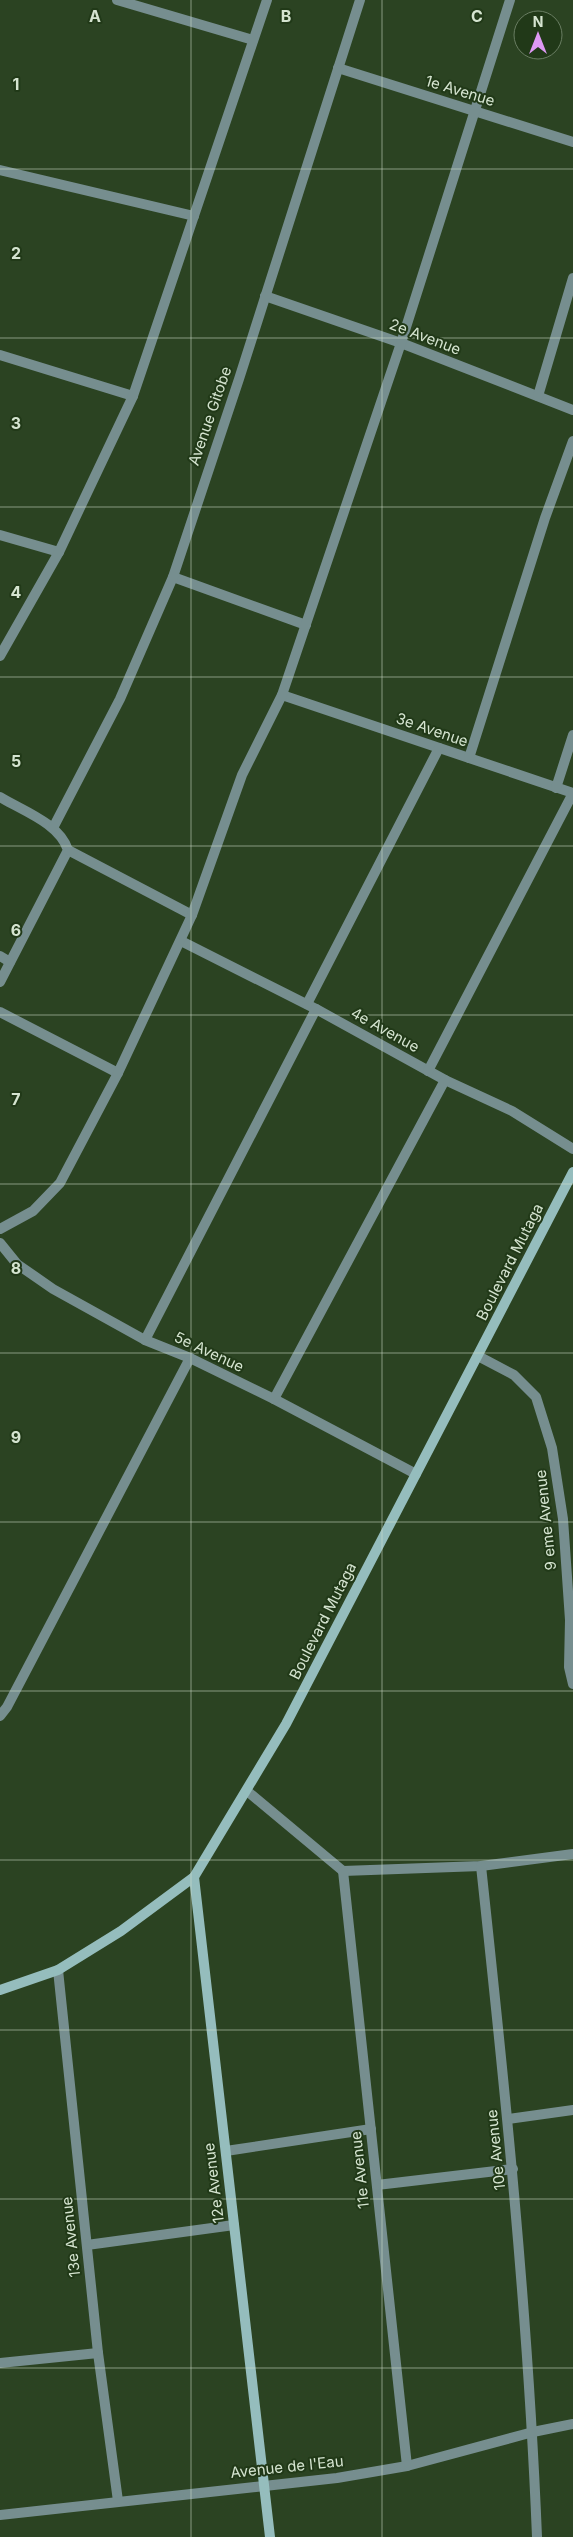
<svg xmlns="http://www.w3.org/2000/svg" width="573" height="2537" font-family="Inter,sans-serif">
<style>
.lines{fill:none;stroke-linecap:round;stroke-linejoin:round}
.street{stroke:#768e8f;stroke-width:10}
.secondary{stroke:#95bdbd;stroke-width:10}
.grid{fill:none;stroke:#d5e4d0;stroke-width:1;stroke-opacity:0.55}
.labels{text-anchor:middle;stroke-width:4;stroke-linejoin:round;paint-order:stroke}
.street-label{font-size:15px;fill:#d5e4d0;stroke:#213918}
.grid-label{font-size:16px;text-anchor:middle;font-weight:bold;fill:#d5e4d0;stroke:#213918;stroke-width:4;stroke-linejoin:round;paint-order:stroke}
</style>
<rect width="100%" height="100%" fill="#2b4322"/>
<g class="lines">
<g class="street">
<path d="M117,0L253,40"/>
<path d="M338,68L573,142"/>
<path d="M0,170L194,216"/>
<path d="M265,296L401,343L573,410"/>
<path d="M0,355L133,396"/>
<path d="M538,396L573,278"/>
<path d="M0,535L59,552"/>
<path d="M173,577L306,625"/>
<path d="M0,656L59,552L133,396L267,0"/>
<path d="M282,695L573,793"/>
<path d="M469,758L545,518L573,441"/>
<path d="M556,788L573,735"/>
<path d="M0,797C23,811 59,823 68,850L0,982"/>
<path d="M53,828L120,699L173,577L239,379L360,0"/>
<path d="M68,850L192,915"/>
<path d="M181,941L316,1009L445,1080L512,1111L573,1149"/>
<path d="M0,956L10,962"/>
<path d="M307,1004L439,748"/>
<path d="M0,1012L118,1073"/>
<path d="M428,1071L573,793"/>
<path d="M0,1229L33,1211L60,1183L118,1073L192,915L242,775L282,695L401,343L510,0"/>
<path d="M0,1243L17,1264L53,1289L145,1340L190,1358L274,1399L416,1474"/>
<path d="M145,1340L316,1009"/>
<path d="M478,1356L514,1375L536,1397L552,1448L563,1519L570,1620L569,1667L573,1684"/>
<path d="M274,1399L445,1080"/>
<path d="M0,1716L7,1707L190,1358"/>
<path d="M247,1791L343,1871L481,1866L573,1854"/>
<path d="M481,1866C505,2089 528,2312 537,2537"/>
<path d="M343,1871L407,2466"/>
<path d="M58,1970L98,2353L118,2501"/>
<path d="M508,2119L573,2110"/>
<path d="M226,2151L371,2129"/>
<path d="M377,2185L513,2169"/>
<path d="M87,2245L234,2225"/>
<path d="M0,2363L98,2353"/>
<path d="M0,2515L337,2478L407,2466L533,2432L573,2424"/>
</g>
<g class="secondary">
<path d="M194,1877L270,2537"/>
<path d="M0,1990L58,1970L121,1931L194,1877L286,1724L573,1172"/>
</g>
</g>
<path class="grid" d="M191,0V2537M382,0V2537M0,169H573M0,338H573M0,507H573M0,677H573M0,846H573M0,1015H573M0,1184H573M0,1353H573M0,1522H573M0,1691H573M0,1860H573M0,2030H573M0,2199H573M0,2368H573"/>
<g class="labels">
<g class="street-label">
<text transform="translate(460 91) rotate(17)" y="5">1e Avenue</text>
<text transform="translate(425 337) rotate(21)" y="5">2e Avenue</text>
<text transform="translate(210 416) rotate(-71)" y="5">Avenue Gitobe</text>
<text transform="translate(432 730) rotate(19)" y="5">3e Avenue</text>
<text transform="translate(385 1030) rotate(29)" y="5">4e Avenue</text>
<text transform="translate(510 1262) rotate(-63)" y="5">Boulevard Mutaga</text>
<text transform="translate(209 1352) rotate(25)" y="5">5e Avenue</text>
<text transform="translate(546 1520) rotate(-96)" y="5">9 eme Avenue</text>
<text transform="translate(323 1621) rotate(-63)" y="5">Boulevard Mutaga</text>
<text transform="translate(496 2150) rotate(-96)" y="5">10e Avenue</text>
<text transform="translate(360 2170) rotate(-96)" y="5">11e Avenue</text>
<text transform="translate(214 2183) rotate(-97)" y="5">12e Avenue</text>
<text transform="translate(71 2237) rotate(-96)" y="5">13e Avenue</text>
<text transform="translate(287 2467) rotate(-6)" y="5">Avenue de l'Eau</text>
</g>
</g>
<g class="grid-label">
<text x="95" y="22">A</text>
<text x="286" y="22">B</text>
<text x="477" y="22">C</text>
<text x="16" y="90">1</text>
<text x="16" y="259">2</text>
<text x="16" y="429">3</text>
<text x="16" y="598">4</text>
<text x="16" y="767">5</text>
<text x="16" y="936">6</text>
<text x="16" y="1105">7</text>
<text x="16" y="1274">8</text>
<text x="16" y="1443">9</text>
</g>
<g transform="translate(538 35)"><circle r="24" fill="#213918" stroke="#697d62"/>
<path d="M0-4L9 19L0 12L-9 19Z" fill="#dd99f3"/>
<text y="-8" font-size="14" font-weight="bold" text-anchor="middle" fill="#d5e4d0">N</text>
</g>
</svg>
